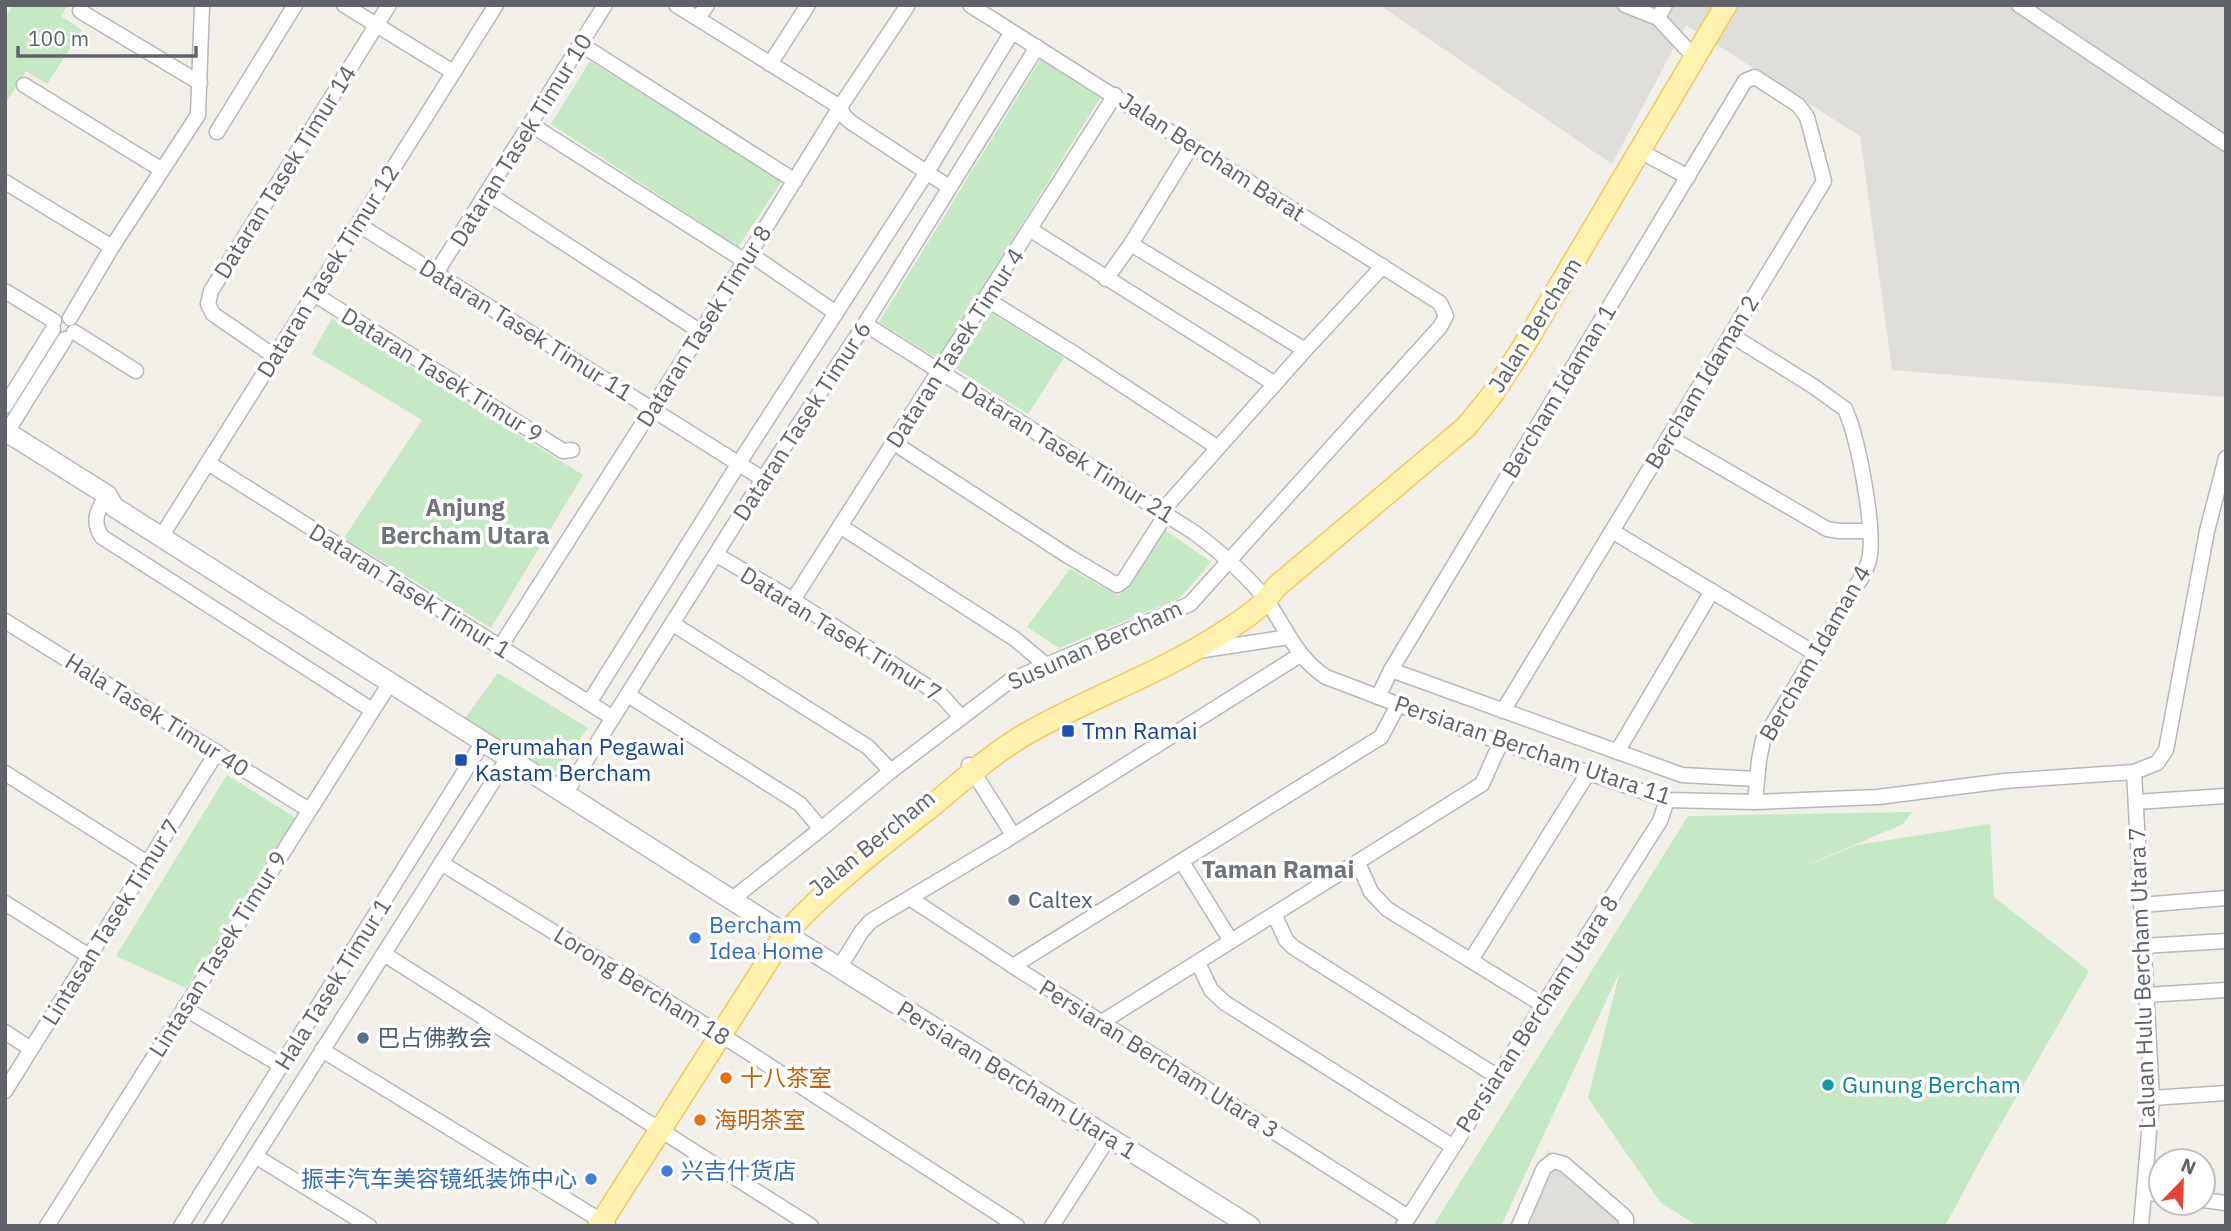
<svg xmlns="http://www.w3.org/2000/svg" width="2231" height="1231" font-family="'IBM Plex Sans','Noto Sans SC',sans-serif">
<style>
.industrial{fill:#e0deda}
.green{fill:#c5e8c5}
.lines{fill:none;stroke-linecap:round;stroke-linejoin:round}
.street-casing{stroke:#b5b8bc;stroke-width:17}
.secondary-casing{stroke:#b6babf;stroke-width:22}
.primary-casing{stroke:#f2c960;stroke-width:24}
.street{stroke:#fff;stroke-width:14}
.secondary{stroke:#fff;stroke-width:19}
.primary{stroke:#fff2af;stroke-width:21}
.transit-dot{fill:#1a4fb4;stroke:#fff;stroke-width:2.5}
.service-dot{fill:#5c6f8a;stroke:#fff;stroke-width:2.5}
.shop-dot{fill:#3f7fe0;stroke:#fff;stroke-width:2.5}
.food-dot{fill:#e8710a;stroke:#fff;stroke-width:2.5}
.culture-dot{fill:#0f9aa8;stroke:#fff;stroke-width:2.5}
.labels{text-anchor:middle;stroke-width:7;stroke-linejoin:round;paint-order:stroke}
.street-label{font-size:23px;fill:#5f6368;stroke:#fff}
.transit-label{font-size:23px;fill:#164399;stroke:#fff;text-anchor:start}
.service-label{font-size:23px;fill:#4e5e75;stroke:#fff;text-anchor:start}
.shop-label{font-size:23px;fill:#366cbe;stroke:#fff;text-anchor:start}
.food-label{font-size:23px;fill:#c56008;stroke:#fff;text-anchor:start}
.culture-label{font-size:23px;fill:#0d838f;stroke:#fff;text-anchor:start}
.neighbourhood-label{font-size:24px;font-weight:bold;fill:#70757a;stroke:#fff}
</style>
<rect width="100%" height="100%" fill="#f1efe8"/>
<g class="industrial">
<path d="M2226,5V397L1892,370L1860,136L1686,25L1612,164L1381,6Z"/>
<path d="M1548,1150L1635,1220L1633,1226H1514Z"/>
</g>
<g class="green">
<path d="M13,5H68L61,16L82,30L47,84L26,71L5,104V18Z"/>
<path d="M1041,59L1102,95L938,359L879,322Z"/>
<path d="M590,61L782,181L738,247L551,124Z"/>
<path d="M990,312L1064,358L1028,414L955,368Z"/>
<path d="M332,318L583,475L491,628L344,538L422,420L312,354Z"/>
<path d="M1162,528L1211,562L1180,598L1059,648L1027,627L1070,569L1119,596Z"/>
<path d="M498,673L588,728L553,774L465,718Z"/>
<path d="M227,775L296,818L186,988L116,956Z"/>
<path d="M1912,812L1903,824L1777,878L1857,845L1990,824L1994,897L2089,971L1987,1148L1945,1226H1698L1661,1203L1588,1098L1620,971L1501,1226H1433L1688,816Z"/>
</g>
<g class="lines">
<g class="street-casing">
<g id="street">
<path d="M344,5L453,72"/>
<path d="M676,5L840,107L844,116L852,123L949,187"/>
<path d="M1625,5L1658,18L1665,5"/>
<path d="M2019,5L2226,144"/>
<path d="M80,11L200,83"/>
<path d="M698,18L707,5"/>
<path d="M1658,18L1695,58"/>
<path d="M582,45L795,181"/>
<path d="M770,64L808,5"/>
<path d="M24,85L162,170"/>
<path d="M530,124L745,261"/>
<path d="M217,132L295,5"/>
<path d="M1640,151L1688,177"/>
<path d="M5,182L112,247"/>
<path d="M487,193L701,332"/>
<path d="M359,225L763,479"/>
<path d="M1031,230L1275,384"/>
<path d="M1131,244L1305,350"/>
<path d="M750,254L836,313"/>
<path d="M436,273L605,5"/>
<path d="M1106,279L1131,244L1192,145"/>
<path d="M5,291L54,321"/>
<path d="M314,294L563,451L572,450"/>
<path d="M986,299L1075,354L1217,447"/>
<path d="M70,318L112,247L198,115L202,5"/>
<path d="M865,324L1195,533C1218,550 1250,578 1267,601C1286,628 1297,659 1326,677L1463,729L1667,800L1755,802L1878,797L2004,781L2134,772L2157,763L2166,750L2207,531L2226,458"/>
<path d="M74,332L136,371"/>
<path d="M1731,335L1813,386L1845,409C1858,437 1876,531 1869,560C1868,565 1865,570 1863,575L1763,740L1759,760L1755,802"/>
<path d="M274,356L213,314L208,304L211,291L389,5"/>
<path d="M5,406L53,329"/>
<path d="M5,435L65,339"/>
<path d="M1669,437L1827,529L1839,531H1870"/>
<path d="M894,443L1068,556L1117,585L1124,580L1166,514"/>
<path d="M208,463L613,718"/>
<path d="M107,495C98,509 91,521 102,537L372,710"/>
<path d="M1162,511L1305,350L1383,266"/>
<path d="M840,526L1015,639L1046,665"/>
<path d="M1612,531L1816,654"/>
<path d="M161,537L496,5"/>
<path d="M717,555L793,600L942,696L961,717"/>
<path d="M793,600L1115,95"/>
<path d="M5,621L309,810"/>
<path d="M673,624L868,747L891,771"/>
<path d="M500,647L701,332L840,107L908,5"/>
<path d="M1204,650L1289,637"/>
<path d="M1391,670L1682,775L1756,779"/>
<path d="M628,695L800,804L821,829"/>
<path d="M1378,697L1391,670L1745,81L1755,77L1798,105L1807,117L1824,181L1503,711"/>
<path d="M589,703L739,463L927,172L1012,32"/>
<path d="M1617,752L1712,591"/>
<path d="M969,765L1013,835"/>
<path d="M2134,772L2152,1098L2141,1226"/>
<path d="M5,773L147,863"/>
<path d="M565,794L763,479L865,324L1037,47"/>
<path d="M2136,802L2226,796"/>
<path d="M1182,862L1231,941"/>
<path d="M441,863L720,1034L1017,1226"/>
<path d="M1358,863L1371,892L1387,909L1543,1005"/>
<path d="M911,899L1013,966L1408,1217"/>
<path d="M731,900L821,829L891,771L1011,680L1190,604L1440,327L1446,316L1440,303L970,5"/>
<path d="M5,903L89,956"/>
<path d="M2141,905L2226,898"/>
<path d="M1275,916L1286,940L1293,947L1498,1077"/>
<path d="M2143,946L2226,941"/>
<path d="M384,954L811,1226"/>
<path d="M1471,960L1588,773"/>
<path d="M1198,963L1211,990L1225,1003L1452,1146"/>
<path d="M1013,966L1381,737L1398,705"/>
<path d="M839,968L862,931L871,921L1000,844L1300,655"/>
<path d="M2146,995L2226,990"/>
<path d="M184,1008L282,1066"/>
<path d="M1102,1022L1482,784L1501,742"/>
<path d="M5,1032L31,1049"/>
<path d="M322,1050L608,1225"/>
<path d="M5,1091L217,752"/>
<path d="M2152,1098L2226,1093"/>
<path d="M255,1156L369,1226"/>
<path d="M2144,1192L2161,1195"/>
<path d="M2203,1200L2226,1203"/>
<path d="M47,1226L390,683"/>
<path d="M181,1226L483,742"/>
<path d="M211,1226L508,758"/>
<path d="M1052,1226L1109,1137"/>
<path d="M1403,1226L1660,821L1667,800"/>
<path d="M1519,1226L1544,1168L1553,1161L1564,1164L1624,1216L1626,1219V1226"/>
</g>
</g>
<g class="secondary-casing">
<path id="secondary" d="M5,431L107,495L114,507L776,928L1250,1226"/>
</g>
<g class="primary-casing">
<path id="primary" d="M599,1226L785,934C831,884 880,847 933,805C962,781 993,753 1026,734C1090,697 1162,673 1224,632C1244,619 1263,607 1276,587L1466,427L1492,395L1525,344L1726,5"/>
</g>
<use href="#street" class="street"/>
<use href="#secondary" class="secondary"/>
<use href="#primary" class="primary"/>
</g>
<g class="transit-dot">
<rect x="1061" y="724" width="14" height="14" rx="3.5"/>
<rect x="454" y="753" width="14" height="14" rx="3.5"/>
</g>
<g class="service-dot">
<circle cx="1014" cy="900" r="7"/>
<circle cx="363" cy="1038" r="7"/>
</g>
<g class="shop-dot">
<circle cx="695" cy="938" r="7"/>
<circle cx="667" cy="1171" r="7"/>
<circle cx="591" cy="1179" r="7"/>
</g>
<g class="food-dot">
<circle cx="726" cy="1078" r="7"/>
<circle cx="700" cy="1120" r="7"/>
</g>
<circle class="culture-dot" cx="1828" cy="1085" r="7"/>
<g class="labels">
<g class="street-label">
<text transform="translate(521 140) rotate(-58)" y="8">Dataran Tasek Timur 10</text>
<text transform="translate(1212 157) rotate(33)" y="8">Jalan Bercham Barat</text>
<text transform="translate(285 172) rotate(-58)" y="8">Dataran Tasek Timur 14</text>
<text transform="translate(328 271) rotate(-58)" y="8">Dataran Tasek Timur 12</text>
<text transform="translate(1535 325) rotate(-58)" y="8">Jalan Bercham</text>
<text transform="translate(704 326) rotate(-58)" y="8">Dataran Tasek Timur 8</text>
<text transform="translate(526 330) rotate(32)" y="8">Dataran Tasek Timur 11</text>
<text transform="translate(955 348) rotate(-57)" y="8">Dataran Tasek Timur 4</text>
<text transform="translate(442 375) rotate(32)" y="8">Dataran Tasek Timur 9</text>
<text transform="translate(1702 382) rotate(-59)" y="8">Bercham Idaman 2</text>
<text transform="translate(1559 391) rotate(-59)" y="8">Bercham Idaman 1</text>
<text transform="translate(802 421) rotate(-57)" y="8">Dataran Tasek Timur 6</text>
<text transform="translate(1068 452) rotate(32)" y="8">Dataran Tasek Timur 21</text>
<text transform="translate(410 591) rotate(32)" y="8">Dataran Tasek Timur 1</text>
<text transform="translate(841 634) rotate(32)" y="8">Dataran Tasek Timur 7</text>
<text transform="translate(1095 645) rotate(-24)" y="8">Susunan Bercham</text>
<text transform="translate(1815 653) rotate(-60)" y="8">Bercham Idaman 4</text>
<text transform="translate(157 715) rotate(32)" y="8">Hala Tasek Timur 40</text>
<text transform="translate(1533 750) rotate(19)" y="8">Persiaran Bercham Utara 11</text>
<text transform="translate(872 843) rotate(-39)" y="8">Jalan Bercham</text>
<text transform="translate(111 922) rotate(-58)" y="8">Lintasan Tasek Timur 7</text>
<text transform="translate(218 954) rotate(-58)" y="8">Lintasan Tasek Timur 9</text>
<text transform="translate(2142 978) rotate(-92)" y="8">Laluan Hulu Bercham Utara 7</text>
<text transform="translate(333 984) rotate(-58)" y="8">Hala Tasek Timur 1</text>
<text transform="translate(642 986) rotate(32)" y="8">Lorong Bercham 18</text>
<text transform="translate(1537 1014) rotate(-57)" y="8">Persiaran Bercham Utara 8</text>
<text transform="translate(1159 1059) rotate(32)" y="8">Persiaran Bercham Utara 3</text>
<text transform="translate(1017 1080) rotate(32)" y="8">Persiaran Bercham Utara 1</text>
</g>
<g class="transit-label">
<text x="1082" y="739">Tmn Ramai</text>
<text x="475" y="755">Perumahan Pegawai<tspan x="475" dy="26">Kastam Bercham</tspan></text>
</g>
<g class="service-label">
<text x="1028" y="908">Caltex</text>
<text x="377" y="1046">巴占佛教会</text>
</g>
<g class="shop-label">
<text x="709" y="933">Bercham<tspan x="709" dy="26">Idea Home</tspan></text>
<text x="681" y="1179">兴吉什货店</text>
<text x="577" y="1187" text-anchor="end">振丰汽车美容镜纸装饰中心</text>
</g>
<g class="food-label">
<text x="740" y="1086">十八茶室</text>
<text x="714" y="1128">海明茶室</text>
</g>
<g class="culture-label">
<text x="1842" y="1093">Gunung Bercham</text>
</g>
<g class="neighbourhood-label">
<text x="465" y="516">Anjung<tspan x="465" dy="28">Bercham Utara</tspan></text>
<text x="1278" y="878">Taman Ramai</text>
</g>
</g>
<rect width="2231" height="1231" fill="none" stroke="#5f6368" stroke-width="14"/>
<g transform="translate(2182 1182) rotate(23)"><circle r="33" fill="#ffffff" stroke="#bfc1c3" stroke-width="2"/>
<path d="M0-5L12 26L0 18L-12 26Z" fill="#ea4335"/>
<text y="-10" font-size="19" font-weight="bold" text-anchor="middle" fill="#5f6368">N</text>
</g>
<path d="M18 46v10h178v-10" fill="none" stroke="#5f6368" stroke-width="3.5"/>
<text x="28" y="46" font-size="21" fill="#5f6368" stroke="#ffffff" stroke-width="5" paint-order="stroke">100 m</text>
</svg>
